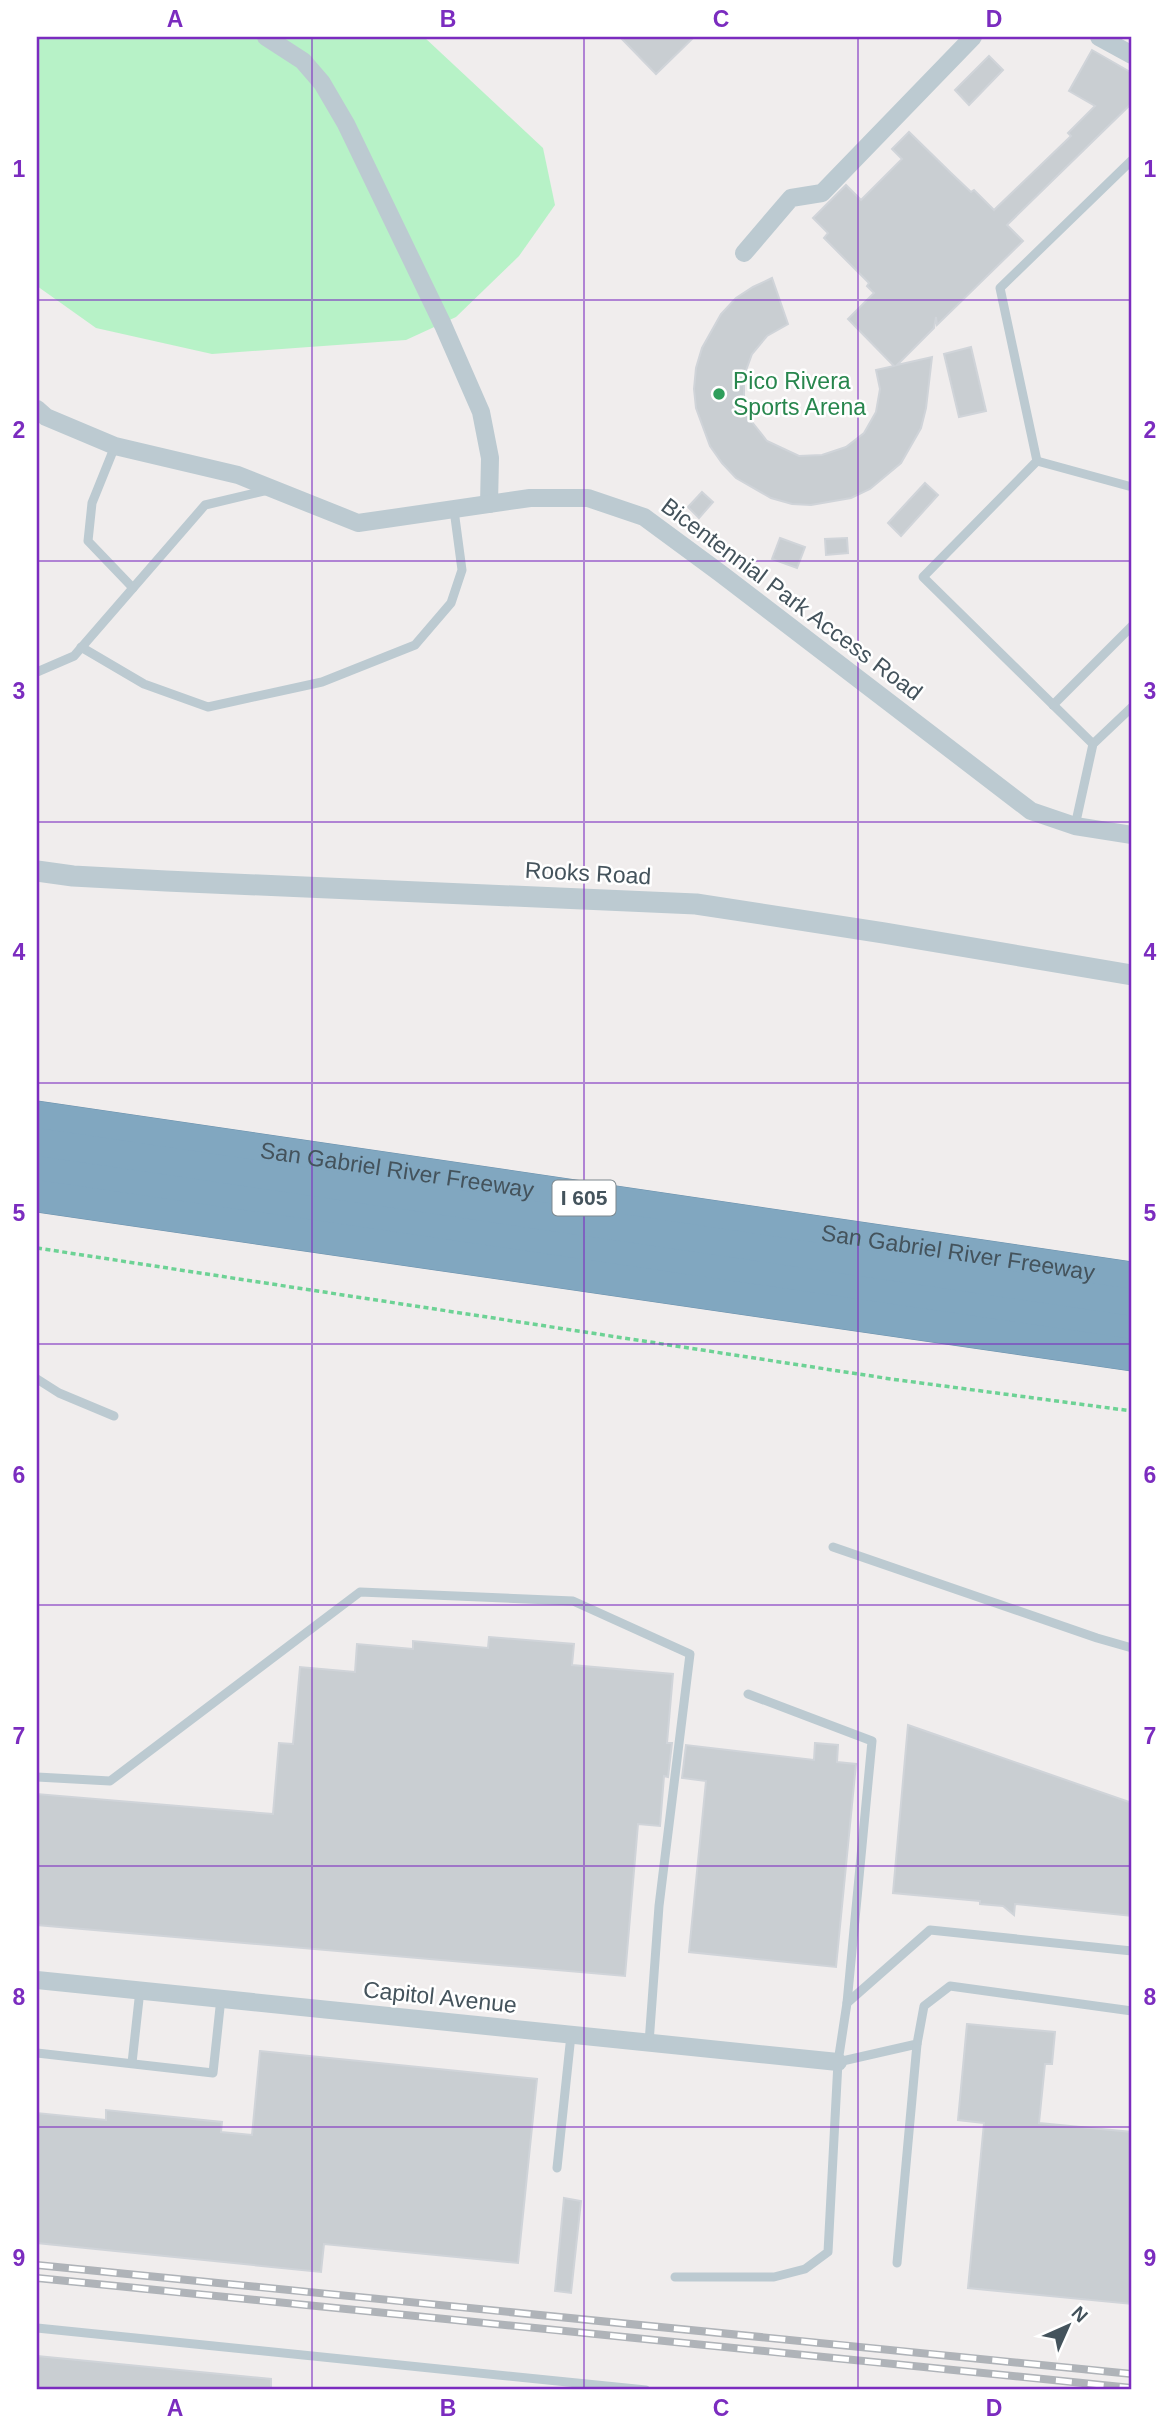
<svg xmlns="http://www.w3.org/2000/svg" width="1169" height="2427" font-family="Helvetica,sans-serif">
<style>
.green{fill:#b7f2c7}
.building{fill:#c9ced2;stroke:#d0d4d9;stroke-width:2}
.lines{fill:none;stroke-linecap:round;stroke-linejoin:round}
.motorway-casing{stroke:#6c91ac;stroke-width:33}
.path{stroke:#6dd295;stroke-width:3.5;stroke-dasharray:5 3.5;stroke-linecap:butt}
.service{stroke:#bccad1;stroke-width:9}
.minor{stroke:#bccad1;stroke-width:18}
.tertiary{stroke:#bccad1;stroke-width:21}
.motorway{stroke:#81a7c0;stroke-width:32}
.rail-casing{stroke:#afb3b8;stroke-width:8}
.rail{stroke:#fff;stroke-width:5;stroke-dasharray:16;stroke-linecap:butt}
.grid{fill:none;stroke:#7b2cbf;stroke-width:2;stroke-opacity:0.55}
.leisure-dot{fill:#2e9e5b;stroke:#fff;stroke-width:2.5}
.labels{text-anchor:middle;stroke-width:5;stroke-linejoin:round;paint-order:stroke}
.shield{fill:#fff;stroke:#7c878d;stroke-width:2}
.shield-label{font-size:21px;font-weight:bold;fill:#44535c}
.leisure-label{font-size:23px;fill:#27864d;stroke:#fff;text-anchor:start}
.street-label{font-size:23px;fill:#44535c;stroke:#fff}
.neatline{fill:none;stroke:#7b2cbf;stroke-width:2.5}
.grid-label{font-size:23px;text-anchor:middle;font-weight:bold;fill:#7b2cbf}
</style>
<rect width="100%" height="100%" fill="#f0eded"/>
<path class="green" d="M37,37H424L543,148L555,205L519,256L456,317L406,340L212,354L96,328L37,286Z"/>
<g class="building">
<path d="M620,37H694L656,74Z"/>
<path d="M1092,50L1132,73V103L1007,225L1023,241L937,325L936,317L934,328L897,365L932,357L926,408L921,428L901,463L870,489L851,498L811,505L792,504L771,498L736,478L722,463L710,446L696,408L694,389L696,368L702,348L721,314L736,298L753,287L772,278L788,324L767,336L752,354L744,376V400L752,422L767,441L799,456L822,455L846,447L864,433L876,412L880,389L876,370L894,366L848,319L874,293L867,286L869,283L824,238L828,233L813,218L846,185L861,200L902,159L892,149L909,132L951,173L971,192L974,190L994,210L1071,136L1068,133L1095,106L1069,91Z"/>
<path d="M989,56L1003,70L969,105L955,90Z"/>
<path d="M971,347L986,411L959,417L944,354Z"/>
<path d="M925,483L938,495L901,536L888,523Z"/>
<path d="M702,492L713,502L699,518L688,507Z"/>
<path d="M780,538L805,547L797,568L772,559Z"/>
<path d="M847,538L848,553L826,555L825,539Z"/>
<path d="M489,1637L574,1644L572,1665L673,1674L667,1743H672L668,1777L664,1776L660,1826L638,1824L625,1976L37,1925V1794L273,1814L279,1743L293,1744L300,1667L355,1672L357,1644L413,1649V1641L488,1648Z"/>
<path d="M908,1725L1132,1803V1916L1015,1904L1014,1915L1003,1906L980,1904V1901L893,1893Z"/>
<path d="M815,1743L838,1745L837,1762L856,1764L836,1967L689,1952L706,1781L682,1778L686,1745L814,1760Z"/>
<path d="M967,2024L1055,2032L1052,2064H1045L1039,2123L1132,2132V2304L968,2288L984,2123L958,2120Z"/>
<path d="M260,2051L537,2079L518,2263L324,2244L321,2272L37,2243V2113L106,2120V2110L222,2122L221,2132L252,2135Z"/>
<path d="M564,2198L581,2201L571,2293L555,2291Z"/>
<path d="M37,2356L271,2379V2390H37Z"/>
</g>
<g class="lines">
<g class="motorway-casing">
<g id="motorway">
<path id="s1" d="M37,1117L1132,1278"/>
<path d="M37,1144L1132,1305"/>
<path d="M37,1172L1132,1332"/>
<path d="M37,1196L1132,1355"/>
</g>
</g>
<path class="path" d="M37,1248L891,1379L1132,1411"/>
<g class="service">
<path d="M115,446L92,503L88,541L133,588"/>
<path d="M1037,461L1132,487"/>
<path d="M81,647L144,684L208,707L322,682L415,645L451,603L462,570L454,510"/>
<path d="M37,672L74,656L205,505L268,490"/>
<path d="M1053,705L1132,626"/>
<path d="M1093,744L923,577L1037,461L1000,288L1132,160"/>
<path d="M1075,826L1093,744L1132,707"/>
<path d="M37,1379L59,1393L114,1416"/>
<path d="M833,1547L1097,1638L1132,1648"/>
<path d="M748,1694L872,1741L847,2003"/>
<path d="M37,1777L110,1781L360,1592L573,1601L690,1654L659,1906L649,2043"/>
<path d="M37,2053L213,2073L221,1998"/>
<path d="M838,2062L917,2044L924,2006L950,1986L1132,2011"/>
<path d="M132,2063L140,1990"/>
<path d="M557,2168L571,2035"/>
<path d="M897,2263L917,2044"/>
<path d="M675,2277H774L805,2269L828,2252L838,2062L847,2003L930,1930L1132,1951"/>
<path d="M37,2328L646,2390"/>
</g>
<g class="minor">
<path d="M266,37L303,61L322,83L346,124L443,325L481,412L490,458L489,504"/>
<path d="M1099,37L1132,55"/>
<path d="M744,253L791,198L822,193L973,37"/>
<path d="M37,409L46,417L115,446L238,475L358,523L530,498H588L644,517L720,573L1031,811L1075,826L1132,835"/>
<path d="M37,1980L838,2062"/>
</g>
<path class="tertiary" d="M37,871L73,876L166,881L696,904L884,933L1132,975"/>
<use href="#motorway" class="motorway"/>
<g class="rail-casing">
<g id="rail">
<path d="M37,2265L1132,2374"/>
<path d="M37,2278L1132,2388"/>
</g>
</g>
<use href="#rail" class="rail"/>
</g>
<path class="grid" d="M312,37V2390M584,37V2390M858,37V2390M37,300H1132M37,561H1132M37,822H1132M37,1083H1132M37,1344H1132M37,1605H1132M37,1866H1132M37,2127H1132"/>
<circle class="leisure-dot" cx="719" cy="394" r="7"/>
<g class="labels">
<rect class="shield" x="552.5" y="1180.5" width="63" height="35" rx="5"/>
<g class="shield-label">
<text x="584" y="1205">I 605</text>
</g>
<g class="leisure-label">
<text x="733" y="389">Pico Rivera<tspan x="733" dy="26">Sports Arena</tspan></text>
</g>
<g class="street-label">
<text transform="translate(792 599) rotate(37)" y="8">Bicentennial Park Access Road</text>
<text transform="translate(588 873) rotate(3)" y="8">Rooks Road</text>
<text dy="8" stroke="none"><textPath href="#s1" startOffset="364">San Gabriel River Freeway</textPath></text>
<text dy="8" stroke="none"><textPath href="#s1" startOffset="931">San Gabriel River Freeway</textPath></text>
<text transform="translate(440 1997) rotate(6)" y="8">Capitol Avenue</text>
</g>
</g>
<rect width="1169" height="2427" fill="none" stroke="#ffffff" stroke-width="77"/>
<g transform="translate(1068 2326) rotate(45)" stroke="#ffffff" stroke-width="5" paint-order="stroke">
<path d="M0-5L12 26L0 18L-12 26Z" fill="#44535c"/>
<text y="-10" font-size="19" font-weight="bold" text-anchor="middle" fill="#44535c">N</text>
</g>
<rect x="38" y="38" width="1092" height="2350" class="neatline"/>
<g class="grid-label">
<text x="175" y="27">A</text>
<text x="448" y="27">B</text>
<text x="721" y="27">C</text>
<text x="994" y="27">D</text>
<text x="19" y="177">1</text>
<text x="1150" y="177">1</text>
<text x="19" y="438">2</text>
<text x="1150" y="438">2</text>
<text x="19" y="699">3</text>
<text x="1150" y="699">3</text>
<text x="19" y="960">4</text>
<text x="1150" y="960">4</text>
<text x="19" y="1221">5</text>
<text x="1150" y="1221">5</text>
<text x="19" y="1483">6</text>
<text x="1150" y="1483">6</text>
<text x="19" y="1744">7</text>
<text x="1150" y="1744">7</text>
<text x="19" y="2005">8</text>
<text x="1150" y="2005">8</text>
<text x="19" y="2266">9</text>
<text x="1150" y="2266">9</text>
<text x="175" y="2416">A</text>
<text x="448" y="2416">B</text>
<text x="721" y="2416">C</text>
<text x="994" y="2416">D</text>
</g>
</svg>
